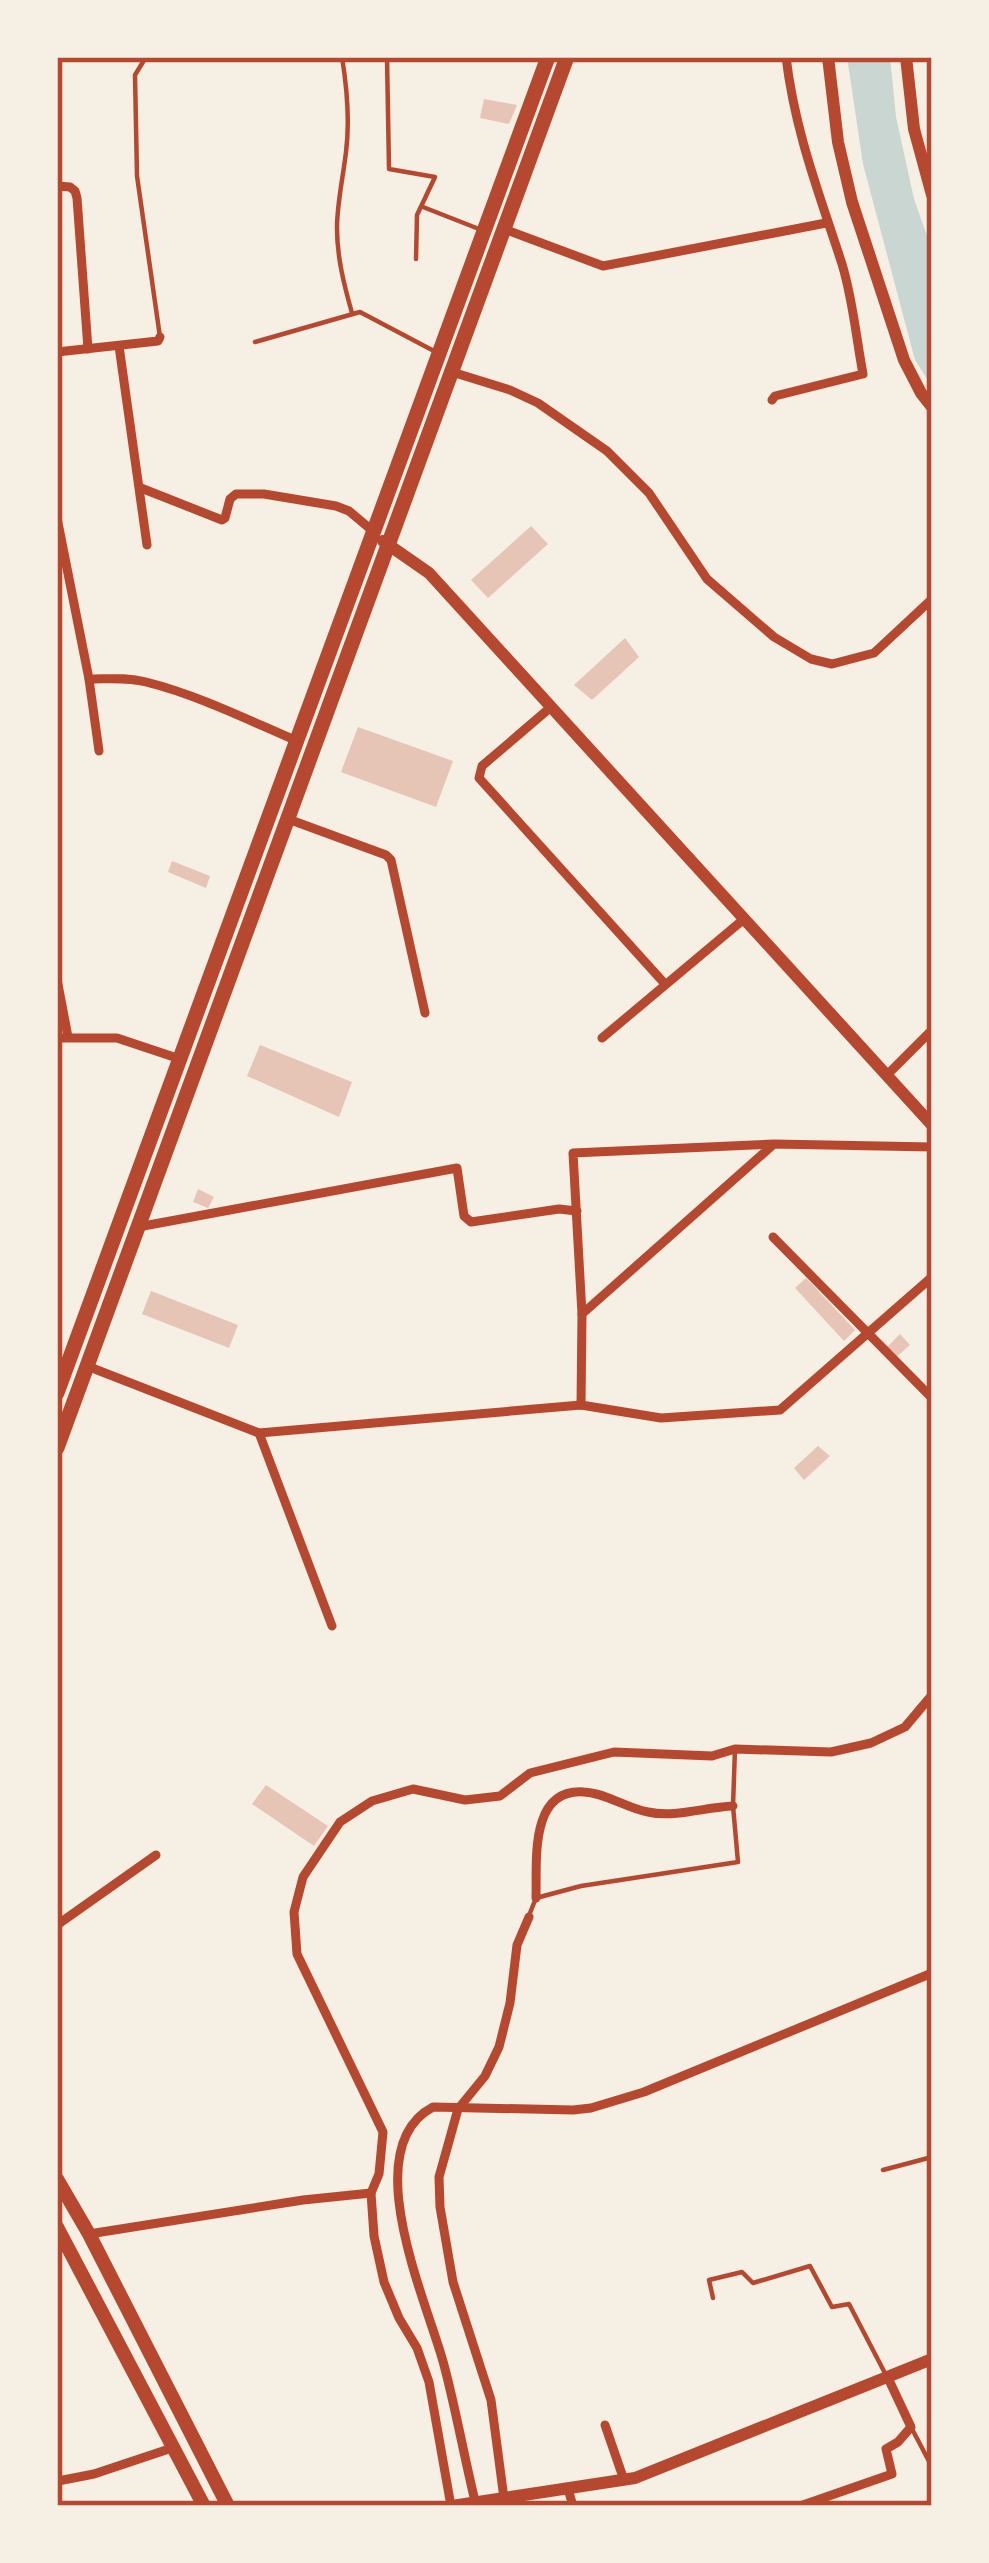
<svg xmlns="http://www.w3.org/2000/svg" width="989" height="2563" font-family="Commissioner,sans-serif">
<style>
.water{fill:#c9d6d2}
.building{fill:#e6c5b7}
.lines{fill:none;stroke-linecap:round;stroke-linejoin:round}
.service{stroke:#b5482f;stroke-width:4.5}
.minor{stroke:#b5482f;stroke-width:9}
.tertiary{stroke:#b5482f;stroke-width:12}
.secondary{stroke:#b5482f;stroke-width:14}
.trunk{stroke:#b5482f;stroke-width:15}
.neatline{fill:none;stroke:#b5482f;stroke-width:4.5}
</style>
<rect width="100%" height="100%" fill="#f6efe4"/>
<path class="water" d="M847,57H890L896,117L914,199L932,250V387L915,360L863,164Z"/>
<g class="building">
<path d="M484,99L517,105L509,124L480,118Z"/>
<path d="M531,526L548,544L488,598L471,580Z"/>
<path d="M625,638L639,657L592,700L574,685Z"/>
<path d="M358,727L453,761L436,807L341,772Z"/>
<path d="M172,861L210,876L206,888L168,872Z"/>
<path d="M260,1045L352,1082L339,1117L247,1076Z"/>
<path d="M198,1189L214,1197L208,1208L193,1202Z"/>
<path d="M806,1278L855,1330L844,1341L795,1288Z"/>
<path d="M151,1291L238,1325L229,1348L142,1314Z"/>
<path d="M900,1334L910,1345L895,1358L886,1348Z"/>
<path d="M818,1446L830,1456L804,1480L794,1468Z"/>
<path d="M266,1785L328,1826L314,1846L252,1804Z"/>
</g>
<g class="lines">
<g class="service">
<path d="M146,57L135,75L137,176L160,337"/>
<path d="M342,57C347,88 350,121 346,152C343,178 337,203 337,228C337,257 344,285 352,313"/>
<path d="M387,57L389,169L435,177L417,215L416,259"/>
<path d="M423,207L479,229"/>
<path d="M255,342L360,312L434,351"/>
<path d="M530,1913L536,1898L581,1886L738,1862L733,1806L735,1749"/>
<path d="M883,2170L932,2157"/>
<path d="M713,2298L709,2280L742,2272L753,2283L810,2266L832,2307L849,2304L887,2377"/>
<path d="M911,2427L932,2467"/>
</g>
<g class="minor">
<path d="M57,186L70,187L75,191L77,198L88,349"/>
<path d="M504,229L603,266L826,223"/>
<path d="M119,346L147,545"/>
<path d="M57,352L158,341L160,337"/>
<path d="M452,372L510,390L538,403L607,451L649,493L707,579L774,637L811,659L832,664L874,653L932,599"/>
<path d="M772,400L775,396L863,374C856,337 853,300 842,264C819,193 795,132 786,57"/>
<path d="M141,488L222,520L225,518L230,499L236,494H264L336,506L349,511L374,532"/>
<path d="M57,518L89,679L99,751"/>
<path d="M89,679C108,679 127,677 146,682C198,695 248,720 297,741"/>
<path d="M551,707L482,766L479,778L665,984"/>
<path d="M288,819L386,855L391,860L425,1013"/>
<path d="M57,979L68,1037"/>
<path d="M57,1038H117L180,1059"/>
<path d="M602,1038L744,919"/>
<path d="M886,1076L932,1030"/>
<path d="M774,1144L573,1153L582,1314L774,1144L932,1147"/>
<path d="M138,1227L457,1168L464,1216L471,1222L559,1209L577,1211"/>
<path d="M773,1237L932,1398"/>
<path d="M87,1366L259,1433L581,1405L661,1418L780,1410L932,1277"/>
<path d="M581,1405L582,1314"/>
<path d="M259,1433L332,1626"/>
<path d="M536,1898C537,1861 529,1788 584,1792C606,1793 626,1808 648,1812C675,1818 705,1807 733,1806"/>
<path d="M57,1925L156,1855"/>
<path d="M89,2234L303,2200L371,2193"/>
<path d="M605,2425L624,2480"/>
<path d="M58,2481L94,2474L172,2448"/>
<path d="M568,2489L573,2506"/>
<path d="M475,2501C464,2456 456,2410 444,2365C428,2304 355,2148 433,2107L573,2110L591,2108L644,2092L932,1973"/>
<path d="M451,2506L429,2382L417,2348L399,2318L384,2282L374,2236L371,2193L379,2174L383,2132L297,1954L294,1912L303,1877L340,1822L372,1801L413,1789L465,1800L500,1796L530,1773L614,1752L712,1756L735,1749L831,1752L871,1743L905,1727L932,1695"/>
<path d="M505,2506L491,2400L453,2282L440,2207L439,2177L458,2109L485,2076L499,2047L510,2003L517,1945L529,1917"/>
<path d="M800,2506L892,2474L886,2449L898,2442L911,2427L888,2378"/>
</g>
<g class="tertiary">
<path d="M828,57L838,142L852,202L904,360L921,393L932,407"/>
<path d="M906,57L914,129L932,195"/>
<path d="M383,541L429,573L932,1125"/>
<path d="M452,2506L635,2478L932,2359"/>
</g>
<g class="secondary">
<path d="M57,2179L89,2234L228,2506"/>
<path d="M57,2227L204,2506"/>
</g>
<g class="trunk">
<path d="M57,1393L548,57"/>
<path d="M57,1448L567,57"/>
</g>
</g>
<rect width="989" height="2563" fill="none" stroke="#f6efe4" stroke-width="120"/>
<rect x="60" y="60" width="869" height="2443" class="neatline"/>
</svg>
